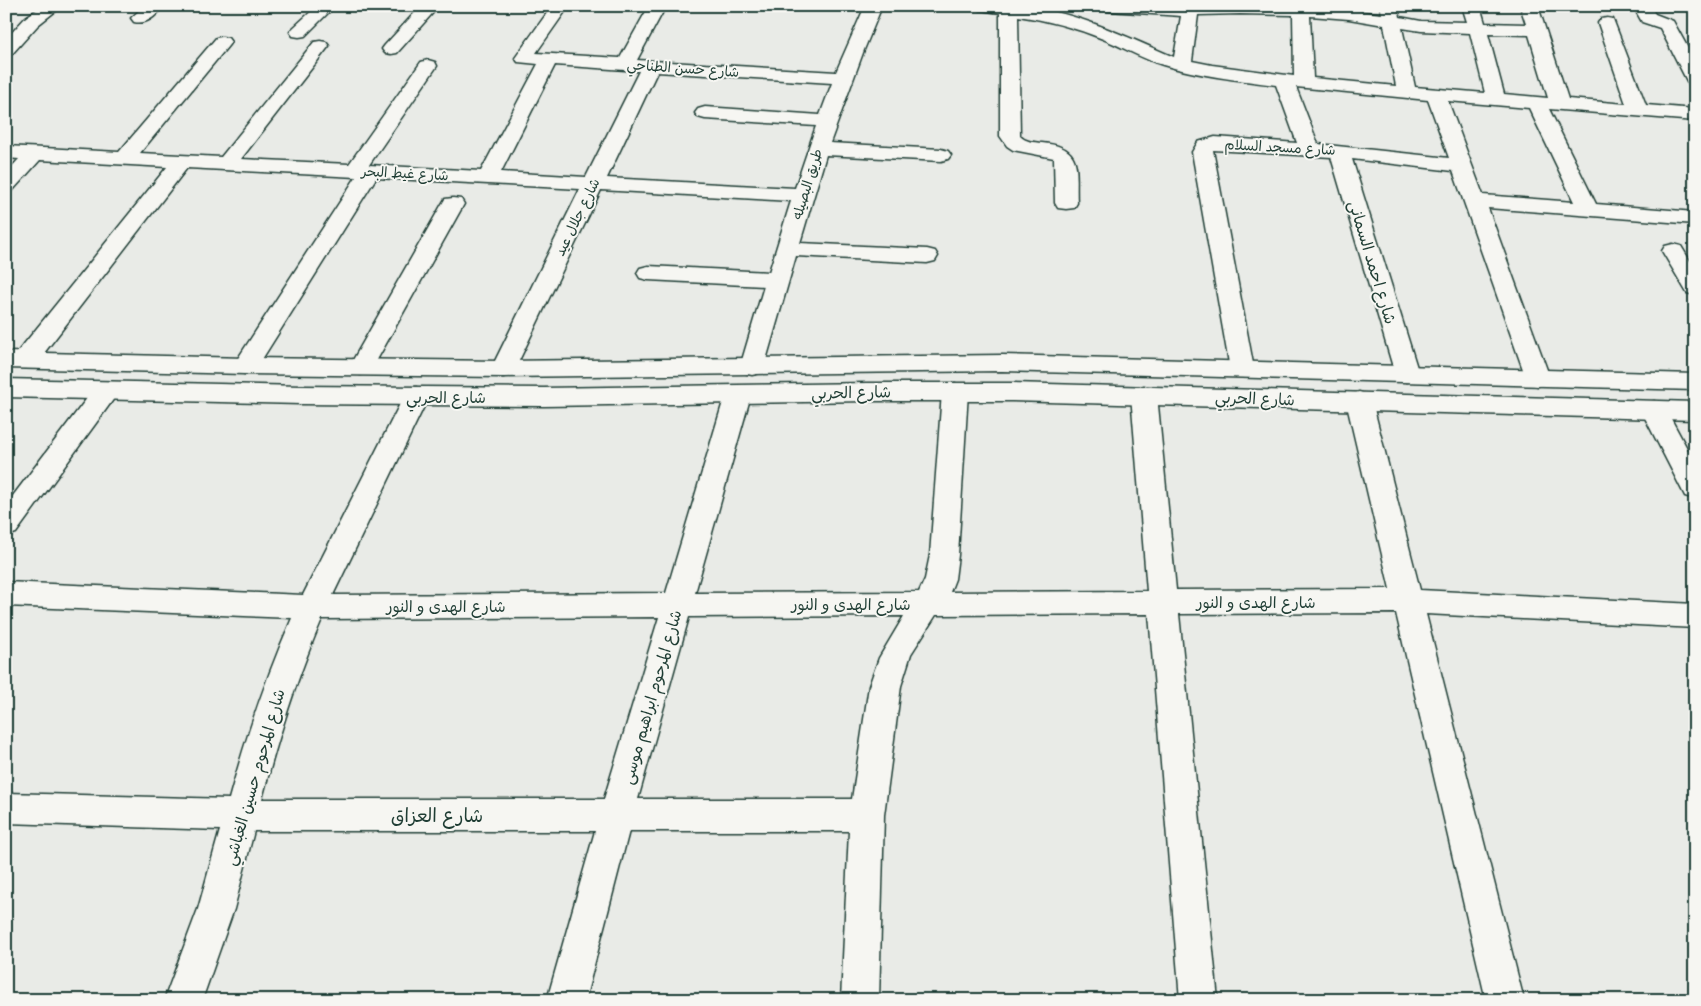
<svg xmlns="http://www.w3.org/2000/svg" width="1701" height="1006" font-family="'Balsamiq Sans','Playpen Sans Arabic',sans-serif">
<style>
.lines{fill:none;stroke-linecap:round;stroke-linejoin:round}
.minor-casing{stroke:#1f3d34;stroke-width:3}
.tertiary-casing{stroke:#1f3d34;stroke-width:3}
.minor{fill:#f6f6f2;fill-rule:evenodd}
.tertiary{fill:#f6f6f2;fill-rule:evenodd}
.labels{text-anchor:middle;stroke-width:4;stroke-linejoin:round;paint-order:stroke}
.far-street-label{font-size:14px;fill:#1f3d34;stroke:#f6f6f2}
.street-label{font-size:16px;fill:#1f3d34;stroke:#f6f6f2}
.near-street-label{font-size:19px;fill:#1f3d34;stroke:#f6f6f2}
</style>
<rect width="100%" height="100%" fill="#e9ebe7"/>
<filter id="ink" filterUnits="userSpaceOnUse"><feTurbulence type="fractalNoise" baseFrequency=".02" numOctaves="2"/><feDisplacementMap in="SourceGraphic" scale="10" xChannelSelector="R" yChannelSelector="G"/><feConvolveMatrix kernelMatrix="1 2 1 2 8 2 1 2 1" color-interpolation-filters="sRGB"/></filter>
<g filter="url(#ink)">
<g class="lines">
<g class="minor-casing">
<g id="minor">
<path d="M42,6H62L38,25L12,54L6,55V39L26,17Z"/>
<path d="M144,6H163C157,16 146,25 134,22L131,18Z"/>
<path d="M317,6H335L305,36L299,37L293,36L290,32L293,28Z"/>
<path d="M421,6H439L397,53L391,54L385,53L382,49L385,45Z"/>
<path d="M552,6H569L536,53L620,58L649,6H666L637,60L836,72L865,6H882L864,50L830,143L941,149L948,151L951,155L948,159L941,161L826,155L800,243L927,249L935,251L938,256L935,261L927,263L796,256L764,367L761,373L752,375L743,373L740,367L764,286L648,280L640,278L637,273L640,268L648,266L769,272L791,201L601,190L515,369L512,375L503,377L494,375L491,369L580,189L376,178L254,372L245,374L236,372L233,366L356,177L187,168L34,366L25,368L16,366L13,360L16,354L167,167L40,160L13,190L6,192V173L19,159L6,158V146L119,152L216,38L222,37L228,38L231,42L228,46L140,153L221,157L314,42L320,41L326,42L329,46L241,159L349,164L421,62L428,60L435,62L437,66L369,165L481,171L538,64L518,62L515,58ZM555,65L639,71L586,177L501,172ZM657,72L832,83L820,115L705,107L698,109L695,113L698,117L705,119L816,126L795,188L607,178Z"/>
<path d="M978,6C993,6 1009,5 1024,6C1076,12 1127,37 1174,57L1181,16L1109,11L1103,10L1101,6H1318L1382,14L1380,6H1398L1400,17L1421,21L1467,22L1462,6H1480L1485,23L1526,24L1520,6H1538L1568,99L1626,104L1598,23L1601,19L1607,18L1613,19L1646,105L1695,109V121L1549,109L1596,204L1695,212V224L1488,208L1550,378L1547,384L1538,386L1529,384L1526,378L1453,171L1352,159L1419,374L1416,380L1407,382L1398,380L1395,374L1331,157L1213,150L1254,369L1251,375L1242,377L1233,375L1230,369L1192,152L1198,142L1215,137L1297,143L1276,85C1238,80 1199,76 1163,65C1142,59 1123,47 1103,39C1076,28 1047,20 1018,16L1020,136C1026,142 1033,142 1042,143C1085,147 1075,169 1077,203L1074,208L1066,209L1058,208L1055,203L1054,158L1013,150L1007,146L1000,136V13L980,10ZM1240,14L1293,15L1294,76L1212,65L1192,61L1198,15ZM1310,16L1349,19L1384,25L1396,86L1313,78ZM1402,28L1421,31L1470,33L1485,93L1415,87ZM1488,34L1529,35L1548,98L1504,94ZM1296,87L1428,100L1449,158L1318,144ZM1448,101L1529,108L1574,202L1483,195Z"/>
<path d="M1633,6H1650L1655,14L1673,21L1695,61V85L1688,83L1686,79L1660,28L1642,22Z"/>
<path d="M453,198L461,199L464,204L373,367L370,373L361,375L352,373L349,367L442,204L445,199Z"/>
<path d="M1673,244L1681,246L1695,269V295L1687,293L1662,251L1665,246Z"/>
<path d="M106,382L115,385L119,391L115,397L16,533L6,536V505L97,385Z"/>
<path d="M955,383L964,386L968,392L958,555L955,579L950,592L1147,591L1131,395L1135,389L1144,386L1153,389L1157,395L1176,590L1390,589L1346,401L1350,395L1359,392L1368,395L1372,401L1420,590L1695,604V628L1426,614L1524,1000H1486L1396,613L1179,614L1218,1000H1180L1149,614L936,615L911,654L901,686L884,815L879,1000H841L849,831H629L585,1000H547L595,831H254L234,909L202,1000H164L198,909L220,830L6,823V793L229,799C246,737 266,677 292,618L6,606V582L303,595L407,390L416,387L425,390L429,396L333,595L666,593L725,395L729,389L738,386L747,389L751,395L695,593L919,592L925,579L930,555L942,392L946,386ZM904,616L879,658L869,686L852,799H638L689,617ZM659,617L604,799H262C278,738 297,677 322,619Z"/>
<path d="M1654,401L1663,404L1695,463V499L1685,496L1641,410L1645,404Z"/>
</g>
</g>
<g class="tertiary-casing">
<g id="tertiary">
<path d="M6,352L245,358L503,361L1002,355L1695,374V390L1002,371L503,377L245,374L6,368Z"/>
<path d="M6,379L301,386L544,388L868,383H1012L1695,402V420L1012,401H868L544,406L301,404L6,397Z"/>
</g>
</g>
<use href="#minor" class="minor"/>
<use href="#tertiary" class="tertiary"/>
</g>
</g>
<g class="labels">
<g class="far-street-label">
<text transform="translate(683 68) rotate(4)" y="5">شارع حسن الطناحي</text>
<text transform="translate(1280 147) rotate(3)" y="5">شارع مسجد السلام</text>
<text transform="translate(405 173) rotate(3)" y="5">شارع غيط البحر</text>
<text transform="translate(807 184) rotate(-73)" y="5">طريق البصيله</text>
<text transform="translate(577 217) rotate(-64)" y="5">شارع جلال عيد</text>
</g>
<g class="street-label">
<text transform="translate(1373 262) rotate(73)" y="6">شارع احمد السمانى</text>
<text transform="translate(851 392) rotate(-1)" y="6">شارع الحربي</text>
<text x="446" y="403">شارع الحربي</text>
<text transform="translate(1255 398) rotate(2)" y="6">شارع الحربي</text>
<text x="1256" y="608">شارع الهدى و النور</text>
<text x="851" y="610">شارع الهدى و النور</text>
<text x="446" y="612">شارع الهدى و النور</text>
<text transform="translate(651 697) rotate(-74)" y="6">شارع المرحوم ابراهيم موسى</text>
<text transform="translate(254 777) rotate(-74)" y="6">شارع المرحوم حسين الغباشي</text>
</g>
<g class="near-street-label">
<text x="437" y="822">شارع العزاق</text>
</g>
</g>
<rect width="1701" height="1006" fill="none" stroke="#f6f6f2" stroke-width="25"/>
<rect x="12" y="12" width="1676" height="981" fill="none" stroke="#1f3d34" stroke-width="2" filter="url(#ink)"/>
</svg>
